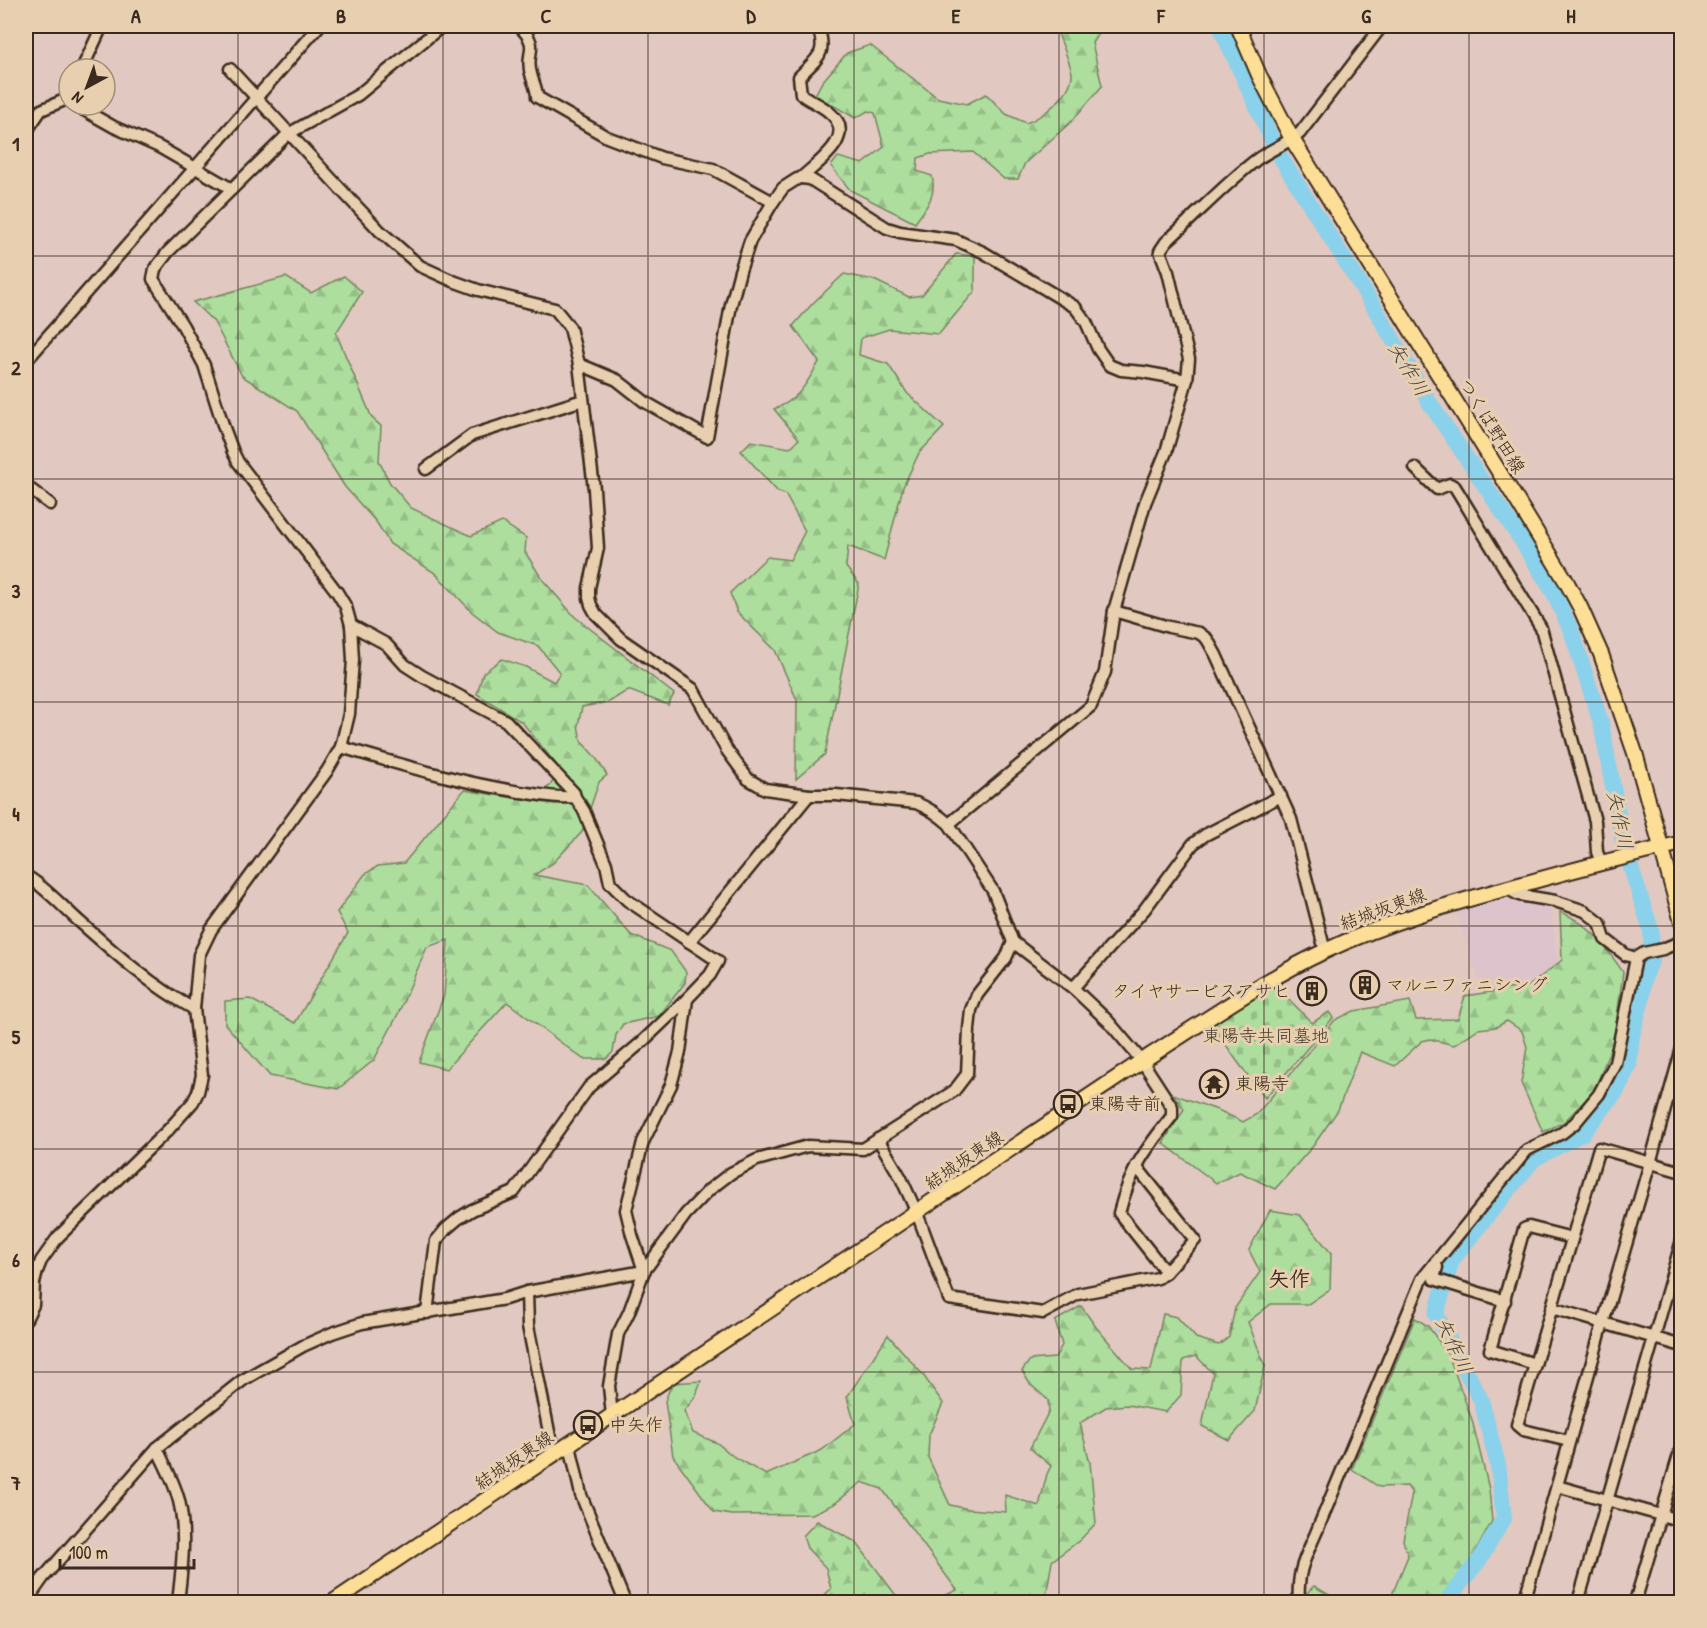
<svg xmlns="http://www.w3.org/2000/svg" width="1707" height="1628" font-family="'Patrick Hand','Klee One',sans-serif">
<style>
.built{fill:#ddc3cb}
.forest{fill:url(#forest-firs);stroke:#74845e;stroke-width:1.5}
.cemetery{fill:url(#cemetery-stones);stroke:#74845e;stroke-width:1.5}
.lines{fill:none;stroke-linecap:round;stroke-linejoin:round}
.river{stroke:#8ad1eb;stroke-width:16}
.minor-casing{stroke:#3b2a1e;stroke-width:15}
.major-casing{stroke:#3b2a1e;stroke-width:18}
.minor{stroke:#e7cfb0;stroke-width:10}
.major{stroke:#fcde96;stroke-width:14}
.grid{fill:none;stroke:#3b2a1e;stroke-width:1.5;stroke-opacity:0.55}
.labels{text-anchor:middle;stroke-width:6;stroke-linejoin:round;paint-order:stroke}
.street-label{font-size:18px;fill:#3b2a1e;stroke:#e7cfb0}
.poi-label{font-size:18px;fill:#3b2a1e;stroke:#e7cfb0;text-anchor:start}
.park-label{font-size:18px;fill:#463c2b;stroke:#e7cfb0}
.water-label{font-size:20px;font-style:italic;fill:#47433d;stroke:#e7cfb0}
.quarter-label{font-size:21px;font-weight:bold;fill:#3b2a1e;stroke:#e7cfb0}
.neatline{fill:none;stroke:#3b2a1e;stroke-width:2}
.grid-label{font-size:20px;text-anchor:middle;font-weight:bold;fill:#3b2a1e}
</style>
<defs>
<pattern id="forest-firs" width="22" height="20" patternUnits="userSpaceOnUse" patternTransform="scale(1.5)"><rect width="22" height="20" fill="#adde9e"/><path d="M5 1l3.5 6h-7zM16 11l3.5 6h-7z" fill="#96bf88"/></pattern>
<pattern id="cemetery-stones" width="16" height="16" patternUnits="userSpaceOnUse" patternTransform="scale(1.5)"><rect width="16" height="16" fill="#adde9e"/><path d="M2 7V4a2 2 0 0 1 4 0v3zM10 15v-3a2 2 0 0 1 4 0v3z" fill="#96bf88"/></pattern>
</defs>
<rect width="100%" height="100%" fill="#e1c8c0"/>
<filter id="ink" filterUnits="userSpaceOnUse"><feTurbulence type="fractalNoise" baseFrequency=".0167" numOctaves="2"/><feDisplacementMap in="SourceGraphic" scale="12" xChannelSelector="R" yChannelSelector="G"/><feConvolveMatrix kernelMatrix="1 2 1 2 8 2 1 2 1" color-interpolation-filters="sRGB"/></filter>
<g filter="url(#ink)">
<path class="built" d="M1516,897L1549,904L1561,983L1486,1002L1457,912Z"/>
<g class="forest">
<path d="M1055,26H1103L1092,43L1102,86L1072,121L1025,163L1018,179H1004L973,152L930,154L918,158L917,171L932,176C937,195 926,208 915,223L850,190L831,166L838,157L863,164L884,147L875,113L868,111L855,118L815,95L822,82L847,53L870,45L938,98L967,104L986,94L1006,114L1026,123C1043,117 1072,94 1072,74C1072,67 1058,34 1055,26Z"/>
<path d="M956,254L975,256V291L939,334L889,329L861,338L859,355L888,364L907,393L944,427L919,453L903,487L884,560L848,546L846,567L859,584L825,754L796,779L797,700L775,650L737,612L730,593L767,557L790,560L805,531L785,494L778,492L741,451L751,441L790,448L799,439L774,409C799,400 806,384 819,362L793,326L813,303L844,274L874,280L909,297L922,295Z"/>
<path d="M344,276L362,292L336,333L372,418L381,426L379,461L390,483L411,508L471,536L502,522L526,538L525,552L542,579L575,617L674,694L668,705L628,690L609,702L582,707L578,725L581,741L596,758L607,775L599,782L582,832L553,863L534,875L588,885L631,935L671,951L686,972L685,983L659,1016L623,1024L616,1035L613,1052L606,1059H583L507,1002L446,1069L419,1062L444,995L448,940L427,947L398,1014L374,1060L338,1089L270,1076L225,1024V1001L250,999L295,1023L348,933L337,912L365,874L378,866L404,863L464,790L527,800L550,786L560,769L522,722L477,694L483,673L502,659L526,667L554,682L560,673L538,646L498,632L472,612L435,573L390,544L377,523L345,487L297,411L242,376L214,322L193,302L286,277L311,293Z"/>
<path d="M1560,912C1590,923 1606,948 1623,972L1614,1040L1594,1091L1564,1122L1543,1132L1521,1083L1527,1047L1522,1031L1507,1021L1496,1027L1478,1029L1454,1045L1430,1039L1422,1041L1395,1066L1360,1052L1338,1110L1313,1146L1275,1189L1240,1172L1216,1183L1163,1143L1184,1109L1173,1094L1220,1111L1243,1122L1257,1114L1335,1020L1354,1011L1410,1001L1416,1020L1458,1019L1465,996L1529,986L1562,960Z"/>
<path d="M1270,1210L1300,1215L1331,1253L1330,1289L1308,1304H1271L1248,1322L1265,1366L1255,1411L1229,1440L1202,1426L1213,1373L1196,1356L1183,1360L1181,1395L1166,1412L1128,1405L1106,1407L1080,1423L1090,1463L1096,1523L1080,1540L1052,1561L1046,1596L1038,1602H931L957,1590L882,1489L862,1482L834,1504L812,1514L732,1515L714,1512L673,1456L665,1401L672,1383L701,1381L696,1396L684,1411L693,1433L717,1443L734,1457L766,1475L822,1450L855,1424L847,1397L888,1335L923,1375L943,1403L929,1435L928,1457L950,1505L969,1509L1006,1512L1005,1495L1039,1506L1047,1474L1051,1466L1030,1448L1049,1411L1048,1400L1030,1384L1022,1371L1030,1360L1055,1358L1062,1345L1055,1321L1081,1306L1096,1327L1132,1369L1151,1370L1163,1314L1177,1317L1196,1338L1219,1345L1229,1337L1235,1308L1260,1272L1249,1250Z"/>
<path d="M1415,1318L1428,1326L1448,1354L1472,1420L1489,1489L1492,1521L1472,1558L1444,1602H1389L1408,1556L1403,1540L1412,1493L1407,1486L1379,1487L1352,1469Z"/>
<path d="M817,1521L856,1542L901,1602H817L831,1589L826,1568L807,1548L803,1536Z"/>
<path d="M1314,1586L1341,1602H1308L1307,1593Z"/>
</g>
<path class="cemetery" d="M1279,983L1284,994L1312,1023L1329,1012L1333,1018L1265,1098L1237,1061L1212,1024Z"/>
<g class="lines">
<path class="river" d="M1220,26L1276,149L1289,171L1371,302L1431,405L1522,541L1554,593L1572,633L1601,723L1624,846L1651,930L1652,958L1643,981L1642,999L1632,1035L1629,1065L1616,1092L1583,1133L1534,1159L1488,1215L1452,1260L1436,1314L1481,1400L1498,1465L1504,1518L1480,1559L1451,1595L1446,1602"/>
<g class="minor-casing">
<g id="minor">
<path d="M519,26C542,48 524,52 531,74C533,83 537,88 537,97L607,137L662,158L713,169L773,202"/>
<path d="M82,69L102,26"/>
<path d="M230,69L346,195L380,231L420,266L453,281L478,290L555,309L564,320L570,328L579,364L594,489L598,548L589,588V598L591,605L596,614L621,639L693,689L726,749L748,779L765,789L809,795H836L916,803C929,808 939,815 949,824L993,891L1013,942L1073,988L1108,1021L1142,1061L1172,1107V1116C1145,1150 1130,1170 1119,1213L1166,1272"/>
<path d="M75,105L114,127L159,147L232,189"/>
<path d="M26,132L41,110L67,99L69,96"/>
<path d="M801,178L810,179L887,228L900,232L956,240L983,252L1075,307L1086,322L1098,349L1109,365L1121,370L1143,372L1187,380"/>
<path d="M26,361L319,26"/>
<path d="M579,364L617,380L645,402L707,437L731,305L740,271L750,241L773,202L783,188L797,179L801,178C818,162 859,136 829,112C821,105 810,101 801,94L799,77C819,56 827,55 818,26"/>
<path d="M1415,468L1437,489L1450,484L1455,487L1541,628L1595,821L1597,852L1601,862"/>
<path d="M426,469L472,435L583,400"/>
<path d="M26,486L50,504"/>
<path d="M1114,611L1169,627L1199,633L1207,639L1216,655L1291,819L1325,951"/>
<path d="M351,625L386,644L405,665L422,676L506,721L574,793L575,797L584,811L606,864L610,883L627,900L718,961L710,975L687,999L642,1042L589,1087L514,1192L472,1210L459,1218L446,1229L436,1241L427,1313"/>
<path d="M341,747C401,765 459,782 520,792C538,794 556,799 575,797"/>
<path d="M949,824L1091,706L1105,672L1114,611L1145,503L1166,452L1187,380L1189,359L1168,272L1160,251L1166,242C1196,215 1224,185 1256,160C1270,150 1286,144 1300,133L1382,26"/>
<path d="M26,876C41,883 67,911 81,923C117,955 152,986 194,1009"/>
<path d="M1506,888L1519,895L1555,901L1585,911L1600,923L1605,939L1626,955L1636,958"/>
<path d="M689,942L809,795"/>
<path d="M1073,988L1144,910L1193,844L1205,835L1281,796"/>
<path d="M878,1139L901,1178L917,1213L949,1299L1043,1313L1078,1294L1158,1278L1166,1272L1195,1240L1136,1166"/>
<path d="M1435,1263L1437,1267L1434,1279L1505,1301"/>
<path d="M644,1271L632,1235L626,1210L643,1142L671,1085L680,1052L687,999"/>
<path d="M527,1292L528,1326L552,1447L555,1455"/>
<path d="M1552,1308L1682,1346"/>
<path d="M26,1319L33,1305L34,1283L37,1271L41,1261L58,1237L169,1129L193,1102L198,1092L202,1075L194,1009L199,955L211,930L227,908L327,771L341,747L349,714L353,660L351,625L346,607L337,592L238,462L233,452L224,428L204,365L183,326L153,279L155,269L168,252L288,134L358,95L442,26"/>
<path d="M1535,1364L1490,1350L1524,1229L1529,1227L1572,1238"/>
<path d="M612,1416L609,1386L618,1334L629,1312L644,1271L686,1214L709,1190L731,1173L757,1160L808,1146L863,1149L954,1091L967,1074L969,1029L971,1010L977,995L1006,958L1013,942"/>
<path d="M1569,1441L1523,1430L1517,1425L1599,1148L1682,1172"/>
<path d="M570,1445L581,1495L625,1602"/>
<path d="M157,1448C163,1462 171,1476 176,1491C188,1523 182,1569 178,1602"/>
<path d="M1557,1486L1682,1521"/>
<path d="M26,1602L43,1578L157,1448L243,1380L303,1346L332,1333L362,1323L505,1299L527,1292L644,1271"/>
<path d="M1299,1602C1297,1572 1304,1560 1316,1533L1422,1279L1527,1150L1562,1133L1575,1123L1599,1094L1615,1063L1636,958L1644,953L1663,949L1682,941"/>
<path d="M1524,1602L1603,1323L1650,1163L1682,1048"/>
<path d="M1578,1602L1682,1240"/>
<path d="M1635,1602L1682,1445"/>
</g>
</g>
<g class="major-casing">
<g id="major">
<path d="M1238,26L1259,75L1292,139L1516,499L1566,581L1580,607L1601,654L1635,753L1682,922"/>
<path d="M333,1602L1142,1061C1202,1023 1261,981 1325,951C1387,922 1453,903 1519,885C1573,870 1627,856 1682,843"/>
</g>
</g>
<use href="#minor" class="minor"/>
<use href="#major" class="major"/>
</g>
</g>
<path class="grid" d="M238,26V1602M443,26V1602M648,26V1602M854,26V1602M1059,26V1602M1264,26V1602M1469,26V1602M26,256H1682M26,479H1682M26,702H1682M26,926H1682M26,1149H1682M26,1372H1682"/>
<defs>
<g id="building-ring" transform="scale(1.5)"><circle r="9.5" fill="#e7cfb0" stroke="#3b2a1e" stroke-width="1.5"/><path d="M-4-6H4V6H1V3H-1V6H-4ZM-2.5-4.3h1.7v1.8h-1.7ZM.8-4.3h1.7v1.8H.8ZM-2.5-1h1.7V.8h-1.7ZM.8-1h1.7V.8H.8Z" fill="#3b2a1e"/></g>
<g id="temple-ring" transform="scale(1.5)"><circle r="9.5" fill="#e7cfb0" stroke="#3b2a1e" stroke-width="1.5"/><path d="M0-6L5-2H3V0L6.5 2.5H4V6H1.5V3h-3V6H-4V2.5H-6.5L-3 0V-2H-5Z" fill="#3b2a1e"/></g>
<g id="bus-ring" transform="scale(1.5)"><circle r="9.5" fill="#e7cfb0" stroke="#3b2a1e" stroke-width="1.5"/><path d="M-5-6H5V4H4V6H2V4H-2V6H-4V4H-5ZM-3.5-4V0h7V-4ZM-3.5 1.2v1.5H-2V1.2ZM2 1.2v1.5H3.5V1.2Z" fill="#3b2a1e"/></g>
</defs>
<g fill-rule="evenodd">
<use href="#building-ring" x="1365" y="985"/>
<use href="#building-ring" x="1312" y="991"/>
<use href="#temple-ring" x="1214" y="1084"/>
<use href="#bus-ring" x="1068" y="1104"/>
<use href="#bus-ring" x="588" y="1425"/>
</g>
<g class="labels">
<g class="street-label">
<text transform="translate(1492 426) rotate(58)" y="6">つくば野田線</text>
<text transform="translate(1383 909) rotate(-20)" y="6">結城坂東線</text>
<text transform="translate(964 1160) rotate(-34)" y="6">結城坂東線</text>
<text transform="translate(514 1460) rotate(-34)" y="6">結城坂東線</text>
</g>
<g class="poi-label">
<text x="1386" y="991">マルニファニシング</text>
<text x="1291" y="997" text-anchor="end">タイヤサービスアサヒ</text>
<text x="1235" y="1090">東陽寺</text>
<text x="1089" y="1110">東陽寺前</text>
<text x="609" y="1431">中矢作</text>
</g>
<g class="park-label">
<text x="1266" y="1042">東陽寺共同墓地</text>
</g>
<g class="water-label">
<text transform="translate(1409 369) rotate(59)" y="7">矢作川</text>
<text transform="translate(1620 820) rotate(78)" y="7">矢作川</text>
<text transform="translate(1454 1345) rotate(65)" y="7">矢作川</text>
</g>
<g class="quarter-label">
<text x="1289" y="1286">矢作</text>
</g>
</g>
<rect width="1707" height="1628" fill="none" stroke="#e7cfb0" stroke-width="66"/>
<g transform="translate(87 87) rotate(221)"><circle r="28" fill="#e7cfb0" stroke="#a28d76" stroke-width="1.5"/>
<path d="M0-4.5L10 22L0 15L-10 22Z" fill="#3b2a1e"/>
<text y="-9" font-size="16" font-weight="bold" text-anchor="middle" fill="#3b2a1e">N</text>
</g>
<path d="M60 1559v9h134v-9" fill="none" stroke="#3b2a1e" stroke-width="3"/>
<text x="69" y="1559" font-size="18" fill="#3b2a1e" stroke="#e7cfb0" stroke-width="4.5" paint-order="stroke">100 m</text>
<rect x="33" y="33" width="1641" height="1562" class="neatline"/>
<g class="grid-label">
<text x="136" y="23">A</text>
<text x="341" y="23">B</text>
<text x="546" y="23">C</text>
<text x="751" y="23">D</text>
<text x="956" y="23">E</text>
<text x="1161" y="23">F</text>
<text x="1366" y="23">G</text>
<text x="1571" y="23">H</text>
<text x="16" y="151">1</text>
<text x="16" y="375">2</text>
<text x="16" y="598">3</text>
<text x="16" y="821">4</text>
<text x="16" y="1044">5</text>
<text x="16" y="1267">6</text>
<text x="16" y="1490">7</text>
</g>
</svg>
